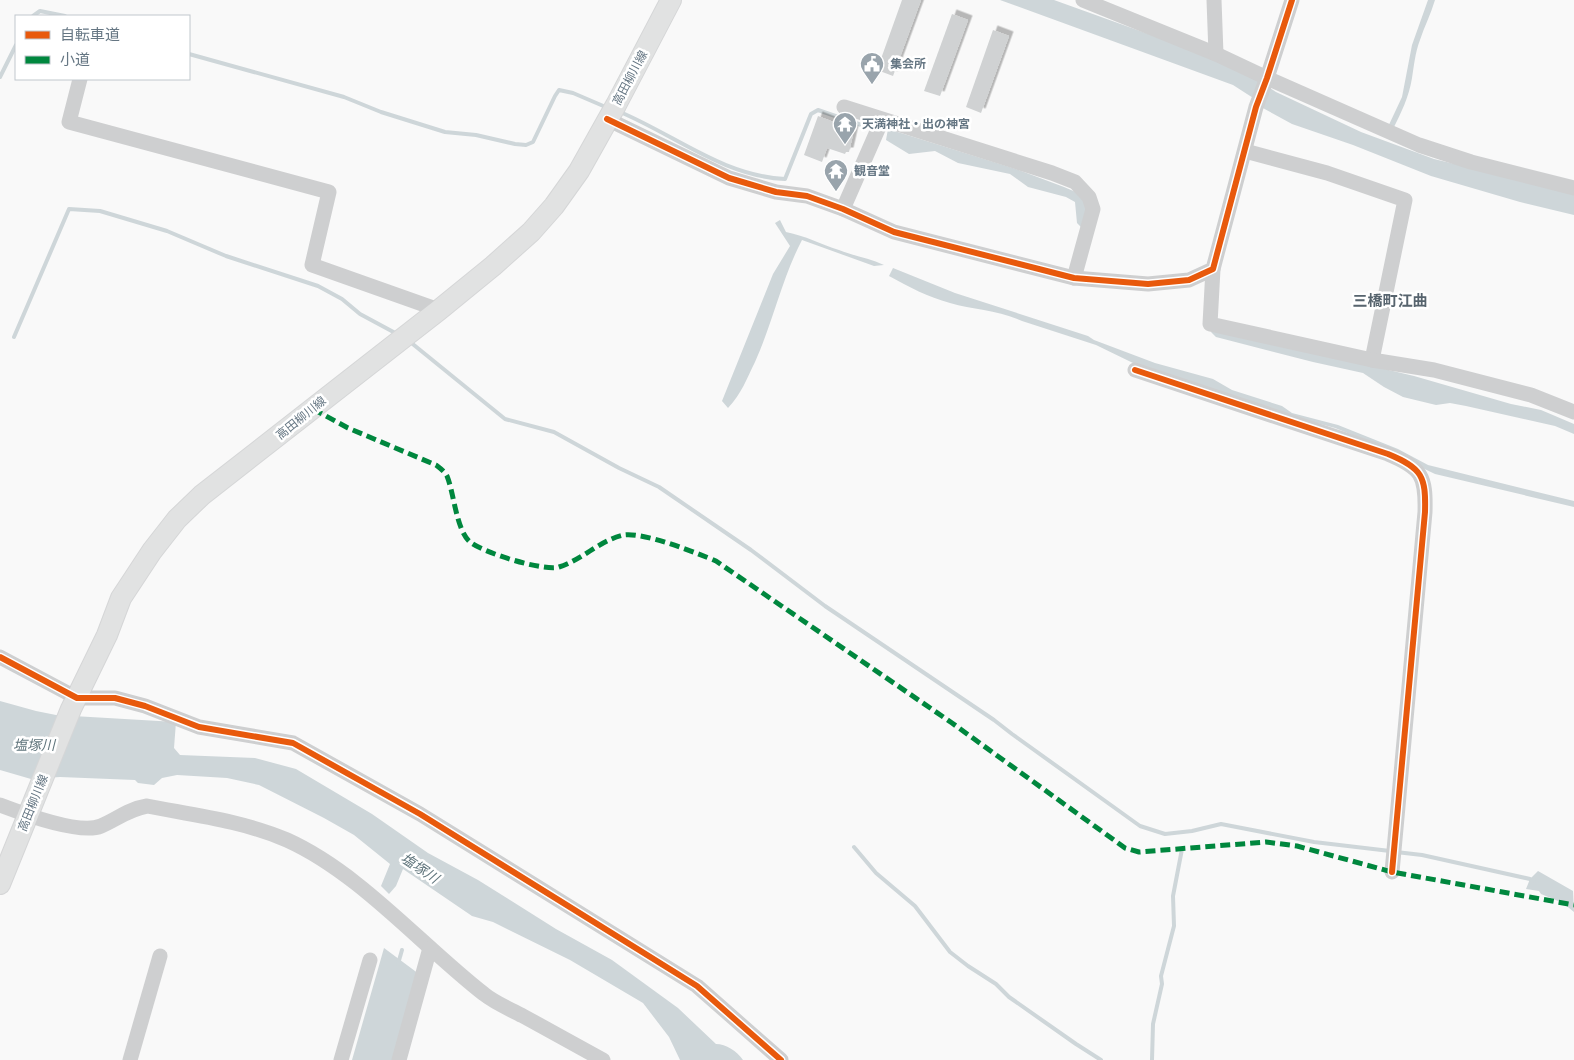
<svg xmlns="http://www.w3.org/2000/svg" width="1574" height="1060" font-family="Figtree,'Noto Sans JP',sans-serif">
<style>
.water{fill:#ced6d9}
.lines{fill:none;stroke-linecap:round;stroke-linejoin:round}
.stream{stroke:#ced6d9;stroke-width:4}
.building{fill:#d0d2d3;filter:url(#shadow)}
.major-casing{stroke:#d5d6d7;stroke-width:22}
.minor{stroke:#cecfd0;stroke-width:15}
.major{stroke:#e1e2e2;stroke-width:20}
.quiet{stroke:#00873e;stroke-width:5;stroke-dasharray:10 5;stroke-linecap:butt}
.cycleway-casing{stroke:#fff;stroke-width:9}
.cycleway{stroke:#e8590c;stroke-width:6}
.labels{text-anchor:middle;stroke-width:5;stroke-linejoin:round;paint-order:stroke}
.poi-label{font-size:12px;font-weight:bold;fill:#657683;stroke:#fff;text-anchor:start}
.street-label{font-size:12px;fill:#657683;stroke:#fff}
.water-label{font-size:14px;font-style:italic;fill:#60757c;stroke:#fff}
.quarter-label{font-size:15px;font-weight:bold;fill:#57646e;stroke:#fff}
</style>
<defs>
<filter id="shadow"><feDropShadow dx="4.5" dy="-4.5" stdDeviation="0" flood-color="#0004"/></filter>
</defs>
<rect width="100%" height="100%" fill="#f9f9f9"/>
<g class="water">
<path d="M1000,0H1054L1165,40L1229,66L1259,81L1276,92L1361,132L1434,159L1574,193V215L1520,202L1431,176L1353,145L1292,124L1261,107V103L1233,85Z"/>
<path d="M1428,0H1435C1431,14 1424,27 1420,40C1415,53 1414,66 1412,78C1409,97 1401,113 1393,129H1387L1402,97L1412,45Z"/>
<path d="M888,129L1016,169L1064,187L1078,193L1089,206L1082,228L1077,223L1075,202L1066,197L1028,187L1010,174L958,163L935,151L909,154L886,140Z"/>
<path d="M780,220L786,232C806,236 820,244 839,250C854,256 869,258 884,265L874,266L802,240C782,278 773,322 755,362C746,380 742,393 728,408L722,401L773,274L790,246L775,223Z"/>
<path d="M893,268L955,293L1088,336L1094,340L1155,363L1213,379L1232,390L1282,406L1292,413L1338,425L1398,449L1428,465L1574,501V507L1435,474L1360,438L1335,428L1283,414L1133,363L1096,345L1022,321C999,310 973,310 950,303C928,297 909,287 889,276Z"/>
<path d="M1221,330L1414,376L1511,404L1541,410L1574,424V434L1555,426L1466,406L1450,403L1436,405L1403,397L1384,387L1363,373L1313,362L1216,337L1211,332Z"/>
<path d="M0,701L36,711L56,715L176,722L174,748L180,755L255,758L296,769L372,814L428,853L478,880L556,929L612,960L678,1008L716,1044C726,1044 737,1051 743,1060H680L669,1037L643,1003L570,960L493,922L472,916L403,869L396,886L389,894L381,886L390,864L354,835L324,818L259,785L227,778L177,775L162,778L154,785L138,783L135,780L60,777L31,779L0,770Z"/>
<path d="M1538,871L1573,891L1574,912L1563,903L1541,894L1539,891L1526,889L1530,879Z"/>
<path d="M384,948L419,974L395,1060H352Z"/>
</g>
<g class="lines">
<g class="stream">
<path d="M33,16L40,11L65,16"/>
<path d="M189,54L344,97L381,112L445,132L476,135L515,144L526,145L533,142L555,96L559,90L573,93L608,108"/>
<path d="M0,77L16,45"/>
<path d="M620,112C675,135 723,176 785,179L811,114L818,110L873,129"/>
<path d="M14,337L69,209L100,211L167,231L226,256L318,286L342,299L360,314L399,335"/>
<path d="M409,341L505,419L554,432L619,468L659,487L751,550L825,606L994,720L1012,734L1140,826L1165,834L1192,831L1221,824L1314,842L1390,851"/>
<path d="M854,847L876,873L915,906L950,952L968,966L996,984L1009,997L1076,1044L1101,1060"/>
<path d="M1396,852L1422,855L1530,879L1534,881"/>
<path d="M398,964L402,950"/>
<path d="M1152,1060L1153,1024L1162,984L1161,976L1174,926L1173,896L1182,849"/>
</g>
</g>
<g class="building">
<path d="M902,0H921L893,76L877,70Z"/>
<path d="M952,14L968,20L940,96L924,91Z"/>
<path d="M993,30L1009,36L981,113L966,107Z"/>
<path d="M818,116L854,130L849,152H846L845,154L827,148L822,162L804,155Z"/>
</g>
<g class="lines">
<g class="major-casing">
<path id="major" d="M0,884L71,709L107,635L121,598L152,551L177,519L202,495L439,310L493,266L531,232L554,206L579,171L616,105L671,0"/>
</g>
<g class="minor">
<path d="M1083,0L1216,54L1267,78L1419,145L1471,162L1574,188"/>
<path d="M1214,0L1216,54"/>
<path d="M80,79L69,122L329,192L312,265L439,310"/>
<path d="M844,107L1052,173L1075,182L1089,197L1093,209L1074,278"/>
<path d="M607,119L729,178L776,192L807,196L843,209L894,232L1074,278L1148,284L1189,280L1213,269L1256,107L1267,78L1292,0"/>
<path d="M1245,151L1327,173L1405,200L1372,360"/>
<path d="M843,209L882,120"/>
<path d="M1213,269L1210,324L1372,360L1434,370L1531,395L1574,412"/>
<path d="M1135,370L1388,454C1422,468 1426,476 1425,512L1392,872"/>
<path d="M0,657L77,698H115L145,706L199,727L293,743L420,814L697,986L781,1060"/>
<path d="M0,805C21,813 80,835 101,826C117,819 129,809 147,806C193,815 243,821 287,840C360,873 421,945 484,994C495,1003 510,1009 523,1016C550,1031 576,1045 603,1060"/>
<path d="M130,1060L160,956"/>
<path d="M341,1060L370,960"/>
<path d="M399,1060L430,948"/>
</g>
<use href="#major" class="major"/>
<path class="quiet" d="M313,409L348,428L436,465C440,468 445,472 447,476C454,493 456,528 469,541C480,552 545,572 559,567C582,560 600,540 624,535C644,532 697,553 716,561L952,723L1125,848L1139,852L1266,842L1297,846L1392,872L1574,905"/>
<g class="cycleway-casing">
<g id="cycleway">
<path d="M607,119L729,178L776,192L807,196L843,209L894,232L1074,278L1148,284L1189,280L1213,269L1256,107L1267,78L1292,0"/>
<path d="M1135,370L1388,454C1422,468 1426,476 1425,512L1392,872"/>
<path d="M0,657L77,698H115L145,706L199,727L293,743L420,814L697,986L781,1060"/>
</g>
</g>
<use href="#cycleway" class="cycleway"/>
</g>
<defs>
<g id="civic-pin" transform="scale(1.25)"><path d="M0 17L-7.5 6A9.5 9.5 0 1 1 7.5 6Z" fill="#99a4ac" stroke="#fff"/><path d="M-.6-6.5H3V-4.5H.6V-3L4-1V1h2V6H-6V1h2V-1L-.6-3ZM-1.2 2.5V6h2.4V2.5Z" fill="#fff"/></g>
<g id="temple-pin" transform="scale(1.25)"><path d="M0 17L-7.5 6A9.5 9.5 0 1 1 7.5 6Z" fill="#99a4ac" stroke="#fff"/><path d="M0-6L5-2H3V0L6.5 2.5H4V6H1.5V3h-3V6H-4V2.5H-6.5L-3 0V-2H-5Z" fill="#fff"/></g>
</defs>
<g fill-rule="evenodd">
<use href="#civic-pin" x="872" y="64"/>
<use href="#temple-pin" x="845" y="124"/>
<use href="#temple-pin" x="836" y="171"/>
</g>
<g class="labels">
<g class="poi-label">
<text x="890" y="68">集会所</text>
<text x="862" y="128">天満神社・出の神宮</text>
<text x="854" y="175">観音堂</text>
</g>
<g class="street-label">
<text transform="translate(630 78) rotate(-62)" y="4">高田柳川線</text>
<text transform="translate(301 418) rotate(-39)" y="4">高田柳川線</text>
<text transform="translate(33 803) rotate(-68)" y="4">高田柳川線</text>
</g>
<g class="water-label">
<text x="34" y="750">塩塚川</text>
<text transform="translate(420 868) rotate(34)" y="5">塩塚川</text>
</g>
<g class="quarter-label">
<text x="1390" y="306">三橋町江曲</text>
</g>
</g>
<rect x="15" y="15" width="175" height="65" fill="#ffffff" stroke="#c1c8cd"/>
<rect x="25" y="31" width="25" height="8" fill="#e8590c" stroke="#c1c8cd"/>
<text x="60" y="40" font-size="15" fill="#657683">自転車道</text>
<rect x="25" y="56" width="25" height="8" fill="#00873e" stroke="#c1c8cd"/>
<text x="60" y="65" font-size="15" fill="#657683">小道</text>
</svg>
